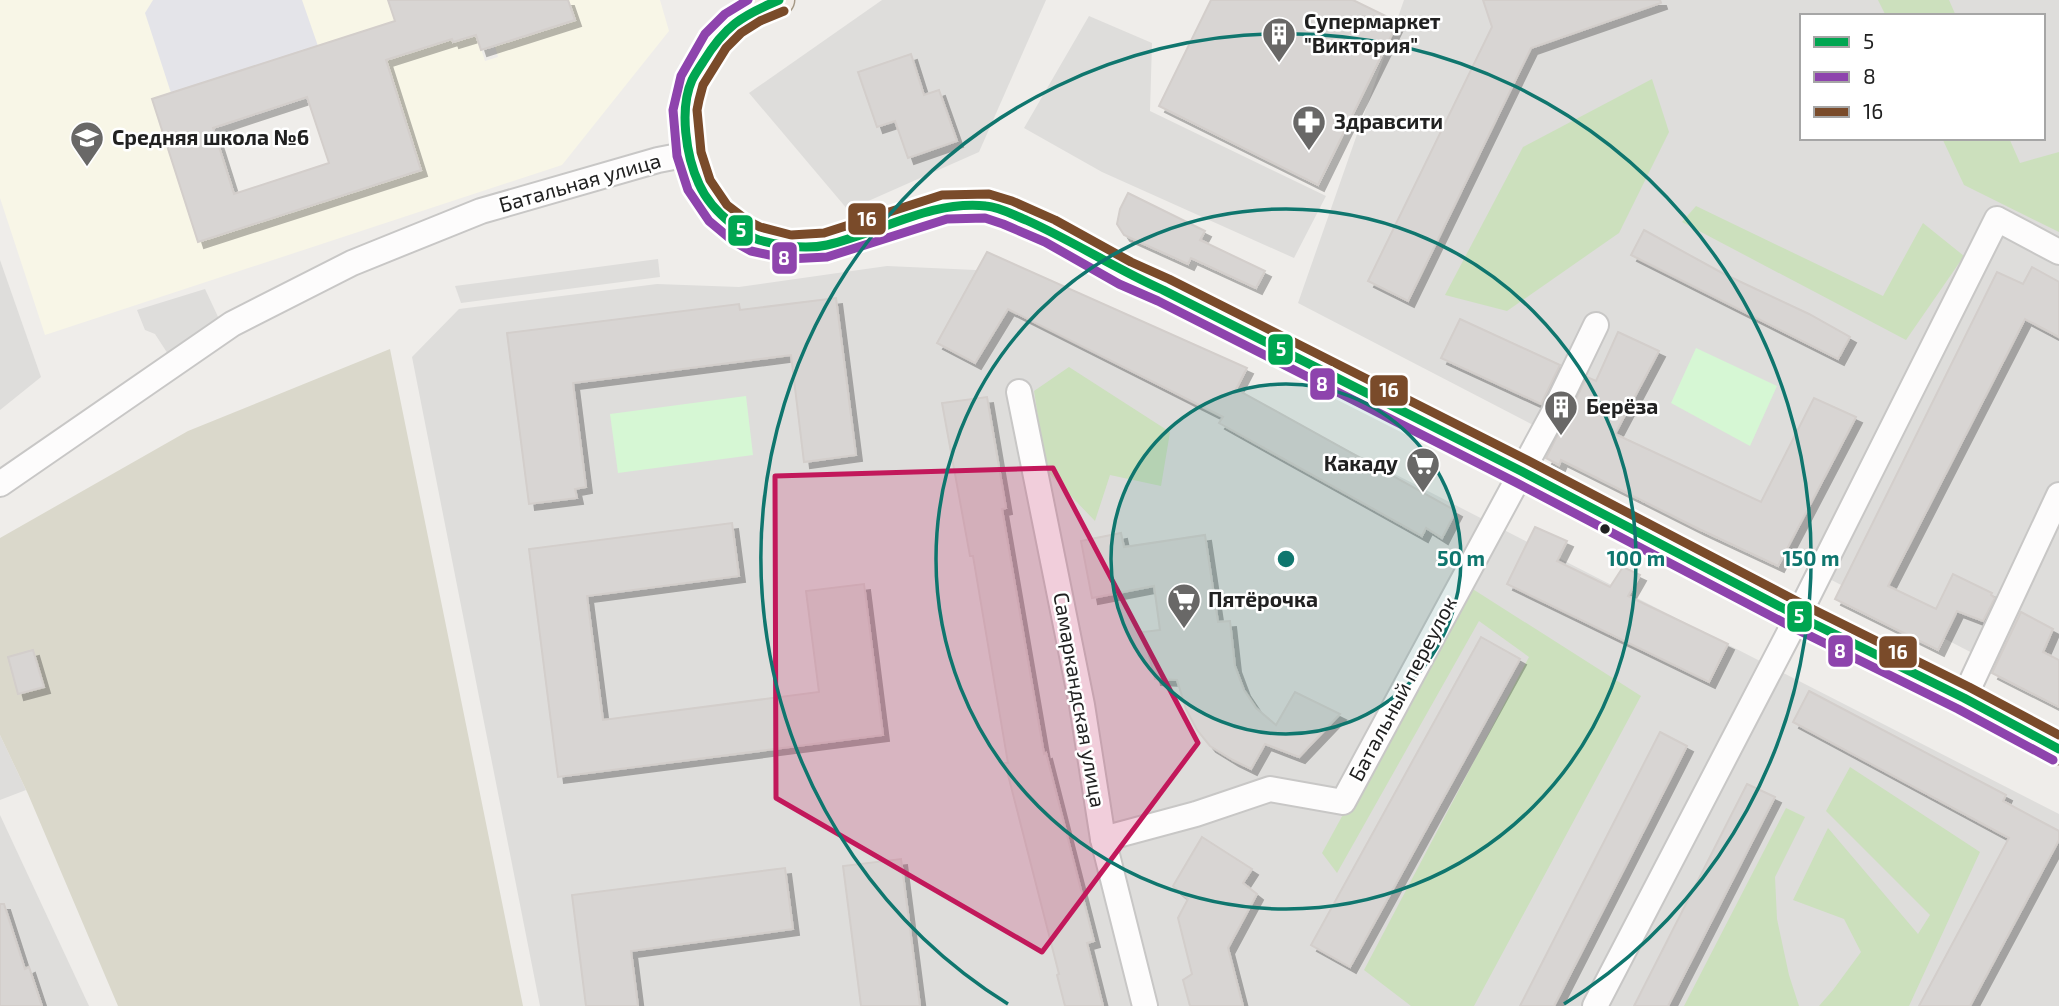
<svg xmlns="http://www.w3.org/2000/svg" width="2059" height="1006" font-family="'Exo 2',sans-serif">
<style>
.residential{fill:#dedddb;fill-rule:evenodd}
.education{fill:#f8f6e7}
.construction{fill:#dad8cb}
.forest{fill:#cce0bd}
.park{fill:#d6f7d4}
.plaza{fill:#e4e4e9}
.building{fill:#d8d5d3;stroke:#d3cecb;stroke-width:2;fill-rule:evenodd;filter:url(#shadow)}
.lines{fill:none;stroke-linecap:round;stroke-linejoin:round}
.minor-casing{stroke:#c8c7c6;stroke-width:28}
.major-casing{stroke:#a69986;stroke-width:33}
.minor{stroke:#fdfcfc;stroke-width:24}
.major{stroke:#f2ece6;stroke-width:30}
.bus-1-casing{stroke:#fff;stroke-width:14}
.bus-2-casing{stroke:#fff;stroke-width:14}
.bus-3-casing{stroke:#fff;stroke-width:14}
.bus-1{stroke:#00a651;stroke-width:9}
.bus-2{stroke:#8e44ad;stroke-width:9}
.bus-3{stroke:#7a4b2a;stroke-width:9}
.marked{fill:#c2185b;fill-opacity:0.2;stroke:#c2185b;stroke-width:5;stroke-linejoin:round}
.ring{fill:none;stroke:#0f766e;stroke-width:3.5}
.bus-dot{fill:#212121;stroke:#fff;stroke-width:2.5}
.labels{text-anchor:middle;stroke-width:5;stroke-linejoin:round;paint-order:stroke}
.poi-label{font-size:21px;font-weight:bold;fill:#212121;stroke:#fff;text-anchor:start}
.street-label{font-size:21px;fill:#212121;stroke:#fff}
.centre{fill:#0f766e;stroke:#fff;stroke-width:3.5}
.ring-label{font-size:21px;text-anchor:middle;font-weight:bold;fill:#0f766e;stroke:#fff;stroke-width:5;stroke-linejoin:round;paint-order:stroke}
.line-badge{stroke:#fff;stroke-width:2.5}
.badge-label{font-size:19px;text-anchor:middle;font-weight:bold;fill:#fff}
</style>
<defs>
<filter id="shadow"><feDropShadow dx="6" dy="6" stdDeviation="0" flood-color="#0004"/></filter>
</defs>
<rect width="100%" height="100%" fill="#efedea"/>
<g class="residential">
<path d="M882,0H1046L979,152L848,210L749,93Z"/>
<path d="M1404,0H2059V698L1298,303ZM1802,16H2043V138H1802Z"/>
<path d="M1089,16L1152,43L1150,111L1326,196L1294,258L1102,172L1024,128Z"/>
<path d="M658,259L660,277L461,303L455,286Z"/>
<path d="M0,260L41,377L0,410Z"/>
<path d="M887,266L998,271L2059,814V1006H540L412,357L459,309L657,284L739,287Z"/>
<path d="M205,289L220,321L168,354L155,334L145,330L137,310Z"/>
<path d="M0,735L26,790L0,800Z"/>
<path d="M0,815L89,1006H0Z"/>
</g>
<path class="education" d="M0,0H388L397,27H377L152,99L198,242L421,170L386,60L452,39L454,42L463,39L475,30L485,61L498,57L495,46L574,21L568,0H660L669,31L562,165L45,335L0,198Z"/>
<path class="construction" d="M390,349L523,1006H118L28,794L0,735V538L188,431Z"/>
<g class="forest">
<path d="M1878,0H1949L1956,16H1886Z"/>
<path d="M1652,79L1669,132L1619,233L1507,311L1445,295L1523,147Z"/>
<path d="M1942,138H2009L2020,163L2059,152V232L1964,185Z"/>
<path d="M1696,206L1883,296L1923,223L1964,256L1906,340L1682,222Z"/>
<path d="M1069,367L1170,432L1161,486L1110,475L1095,521L1046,470L1034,391Z"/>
<path d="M1468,586L1641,696L1474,1006H1411L1364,970L1529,657L1479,621L1337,873L1322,853Z"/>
<path d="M1850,767L1980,852L1909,1006H1819L1833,990L1861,952L1844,919L1793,900L1828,828L1918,934L1930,915L1826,811Z"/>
<path d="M1786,808L1805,817L1775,877L1777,919L1789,975L1799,1006H1684Z"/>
</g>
<g class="park">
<path d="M1696,348L1777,386L1750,446L1671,403Z"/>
<path d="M746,396L753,455L618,473L610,414Z"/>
</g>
<path class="plaza" d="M153,0H302L318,46L171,93L145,13Z"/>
<g class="building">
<path d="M388,0H568L575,20L481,50L476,35L453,42L452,39L386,60L421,170L198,242L152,99L395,21ZM307,97L329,163L234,194L213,128Z"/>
<path d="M1211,0H1353L1398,22L1318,185L1159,106Z"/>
<path d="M1483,0H1660L1661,3L1531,48L1408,301L1368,281L1492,27Z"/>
<path d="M911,54L924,95L939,90L957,141L908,158L895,121L877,127L858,72Z"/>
<path d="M1128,193L1205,231L1200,240L1265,271L1256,288L1191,258L1188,264L1124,235L1117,224L1120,209Z"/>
<path d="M1644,230L1724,274L1809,314L1850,337L1838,359L1631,255Z"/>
<path d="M987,252L1247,368L1236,389L1456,511L1442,538L1426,528L1422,536L1219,423L1223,417L1008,309L975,363L937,343Z"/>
<path d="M2032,267L2059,282V337L2025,319L1888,586L1936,609L1953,574L1992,593L1991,595L1995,598L1983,621L1957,611L1938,650L1835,599L1997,272L2023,284Z"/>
<path d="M836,298L856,455L804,462L791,355L573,383L586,487L575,489L577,498L529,504L507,333L739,304L740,310Z"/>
<path d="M1460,319L1560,365L1541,404L1441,358Z"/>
<path d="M1618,332L1659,351L1615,434L1761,502L1814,398L1856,417L1778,566L1699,529L1561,460L1559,465L1546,458L1587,377L1596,381Z"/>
<path d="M987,397L1006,508L1002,509L1044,754L1046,753L1094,941L1087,943L1103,1006H1065L1057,975L1059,974L1005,763H1008L973,556H970L942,403Z"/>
<path d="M732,523L739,576L587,596L603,720L819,692L806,591L864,584L883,735L558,777L529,549Z"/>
<path d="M1535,527L1567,541L1557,561L1610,587L1623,567L1640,575L1628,596L1728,644L1709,682L1507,584Z"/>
<path d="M1121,533L1124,547L1205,535L1218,622L1230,621L1235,666L1244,690L1256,708L1276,725L1295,692L1340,714L1299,757L1265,744L1251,769L1233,760L1210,746L1197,730L1186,709L1177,680L1155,679L1143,632L1160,630L1154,586L1092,598L1081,541Z"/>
<path d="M2021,612L2053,629L2043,652L2059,660V707L1992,673Z"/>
<path d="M1481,637L1520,659L1350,967L1311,945Z"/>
<path d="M33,650L44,687L18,694L8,657Z"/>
<path d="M1809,691L2006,795L2003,801L2059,831V840L1970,1006H1919L2009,838L1793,722Z"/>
<path d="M1660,732L1687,746L1642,834L1554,1006H1520Z"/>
<path d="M1747,784L1775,797L1668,1006H1634Z"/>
<path d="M1202,837L1252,869L1243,883L1257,894L1228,948L1243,1006H1190L1183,980L1192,974L1178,918L1188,899L1173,886Z"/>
<path d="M901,859L920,1006H861L843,866Z"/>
<path d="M785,868L793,929L631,951L638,1006H586L572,895Z"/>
<path d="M0,904H4L25,969L29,967L42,1006H0Z"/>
</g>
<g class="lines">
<g class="minor-casing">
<g id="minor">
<path d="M1019,392L1082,705L1103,839L1145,1006"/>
<path d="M0,484L232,324L352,263L481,211L658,160L689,154"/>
<path d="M1964,698L2059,495"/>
<path d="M1103,839L1196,814L1270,789L1343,802L1553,414L1596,325"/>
<path d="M1595,1006L1798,616L1997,219L2059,252"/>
</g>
</g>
<g class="major-casing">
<path id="major" d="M779,0L755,10L733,23L716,40L692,80L687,97L685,110L689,154L699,185L718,213L741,231L755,239L790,247L826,245L945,207L987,206L1007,212L1050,231L1125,273L1163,290L1521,471L1798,616L1964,698L2059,749"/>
</g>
<use href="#minor" class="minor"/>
<use href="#major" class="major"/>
<g class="bus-1-casing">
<path id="bus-1" d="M779,0C741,16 725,26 703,62C699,68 695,74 692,80C679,109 686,156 699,184C706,200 718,213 732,224C740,230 749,237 759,240C781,246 804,250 827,245C880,233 930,200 986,206C1000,207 1013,215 1026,220C1073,241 1116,269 1163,290L1521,471L1798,616L1964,698L2059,749"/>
</g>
<g class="bus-2-casing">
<path id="bus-2" d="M748,0L725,14L705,34L681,76L673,110L677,156L688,190L709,221L733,241L751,251L788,259L827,257L947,219L985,218L1003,224L1045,242L1119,284L1158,301L1515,482L1792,627L1958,709L2053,760"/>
</g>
<g class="bus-3-casing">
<path id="bus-3" d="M784,11L760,21L741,33L726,48L703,85L699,100L697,110L701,152L710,180L727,205L748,221L760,227L791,235L824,233L942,195L989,194L1012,201L1055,220L1131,262L1169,279L1527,460L1804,605L1969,687L2059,735"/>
</g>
<use href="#bus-1" class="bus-1"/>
<use href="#bus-2" class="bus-2"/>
<use href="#bus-3" class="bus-3"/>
</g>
<path class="marked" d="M1053,468L1198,743L1042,952L776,798L775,476Z"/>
<circle cx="1286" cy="559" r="175" fill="#0f766e" fill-opacity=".12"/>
<g class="ring">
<circle cx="1286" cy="559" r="175"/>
<circle cx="1286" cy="559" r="350"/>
<path d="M1008 1004A525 525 0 1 1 1564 1004"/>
</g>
<defs>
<g id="building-pin" transform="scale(1.75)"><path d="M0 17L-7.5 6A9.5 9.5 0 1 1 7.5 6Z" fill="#696867" stroke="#fff"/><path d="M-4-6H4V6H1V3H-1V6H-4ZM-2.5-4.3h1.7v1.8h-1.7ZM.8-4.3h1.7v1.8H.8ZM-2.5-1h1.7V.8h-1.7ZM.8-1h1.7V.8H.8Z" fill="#fff"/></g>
<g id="pharmacy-pin" transform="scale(1.75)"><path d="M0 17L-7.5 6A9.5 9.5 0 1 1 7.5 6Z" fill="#696867" stroke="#fff"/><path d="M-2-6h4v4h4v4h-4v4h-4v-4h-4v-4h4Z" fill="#fff"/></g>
<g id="school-pin" transform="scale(1.75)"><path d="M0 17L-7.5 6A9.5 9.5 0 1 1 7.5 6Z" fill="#696867" stroke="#fff"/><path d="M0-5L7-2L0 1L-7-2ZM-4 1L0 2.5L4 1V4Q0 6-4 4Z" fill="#fff"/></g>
<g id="supermarket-pin" transform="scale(1.75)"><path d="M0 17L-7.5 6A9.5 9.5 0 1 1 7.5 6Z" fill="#696867" stroke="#fff"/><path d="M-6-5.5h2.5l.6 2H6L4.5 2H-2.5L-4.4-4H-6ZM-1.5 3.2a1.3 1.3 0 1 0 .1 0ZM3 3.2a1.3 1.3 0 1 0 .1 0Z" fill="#fff"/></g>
</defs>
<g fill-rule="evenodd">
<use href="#building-pin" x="1279" y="34"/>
<use href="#pharmacy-pin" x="1309" y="122"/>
<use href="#school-pin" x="87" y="138"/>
<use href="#building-pin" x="1561" y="407"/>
<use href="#supermarket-pin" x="1423" y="464"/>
<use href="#supermarket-pin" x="1184" y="600"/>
</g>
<circle class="bus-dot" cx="1605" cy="529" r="6"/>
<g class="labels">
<g class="poi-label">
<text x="1304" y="29">Супермаркет<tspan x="1304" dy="24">"Виктория"</tspan></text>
<text x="1334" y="129">Здравсити</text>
<text x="112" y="145">Средняя школа №6</text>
<text x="1586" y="414">Берёза</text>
<text x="1398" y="471" text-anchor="end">Какаду</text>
<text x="1208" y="607">Пятёрочка</text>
</g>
<g class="street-label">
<text transform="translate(580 183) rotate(-16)" y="7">Батальная улица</text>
<text transform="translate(1403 689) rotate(-62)" y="7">Батальный переулок</text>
<text transform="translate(1079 700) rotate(80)" y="7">Самаркандская улица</text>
</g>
</g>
<circle cx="1286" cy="559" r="10" class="centre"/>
<g class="ring-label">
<text x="1461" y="566">50 m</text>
<text x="1636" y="566">100 m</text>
<text x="1811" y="566">150 m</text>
</g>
<g class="line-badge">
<rect x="847" y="202" width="40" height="34" rx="7" fill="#7a4b2a"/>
<rect x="727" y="214" width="27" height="33" rx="7" fill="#00a651"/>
<rect x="771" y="241" width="27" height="34" rx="7" fill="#8e44ad"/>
<rect x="1267" y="333" width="27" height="33" rx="7" fill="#00a651"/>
<rect x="1309" y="367" width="27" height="34" rx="7" fill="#8e44ad"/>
<rect x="1369" y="374" width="40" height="33" rx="7" fill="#7a4b2a"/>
<rect x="1786" y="600" width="27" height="33" rx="7" fill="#00a651"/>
<rect x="1827" y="634" width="27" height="34" rx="7" fill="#8e44ad"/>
<rect x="1878" y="635" width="40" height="34" rx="7" fill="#7a4b2a"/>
</g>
<g class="badge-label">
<text x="867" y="226">16</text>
<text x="741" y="237">5</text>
<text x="784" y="265">8</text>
<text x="1281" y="356">5</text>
<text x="1322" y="391">8</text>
<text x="1389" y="397">16</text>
<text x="1799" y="623">5</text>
<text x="1840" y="658">8</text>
<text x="1898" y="659">16</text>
</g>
<rect x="1800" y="14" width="245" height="126" fill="#ffffff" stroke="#a6a6a6" stroke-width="2"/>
<rect x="1814" y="37" width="35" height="10" fill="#00a651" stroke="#a6a6a6" stroke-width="2"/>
<text x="1863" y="49" font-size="21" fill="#212121">5</text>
<rect x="1814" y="72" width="35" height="10" fill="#8e44ad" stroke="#a6a6a6" stroke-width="2"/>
<text x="1863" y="84" font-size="21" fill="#212121">8</text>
<rect x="1814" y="107" width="35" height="10" fill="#7a4b2a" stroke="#a6a6a6" stroke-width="2"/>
<text x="1863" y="119" font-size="21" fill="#212121">16</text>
</svg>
